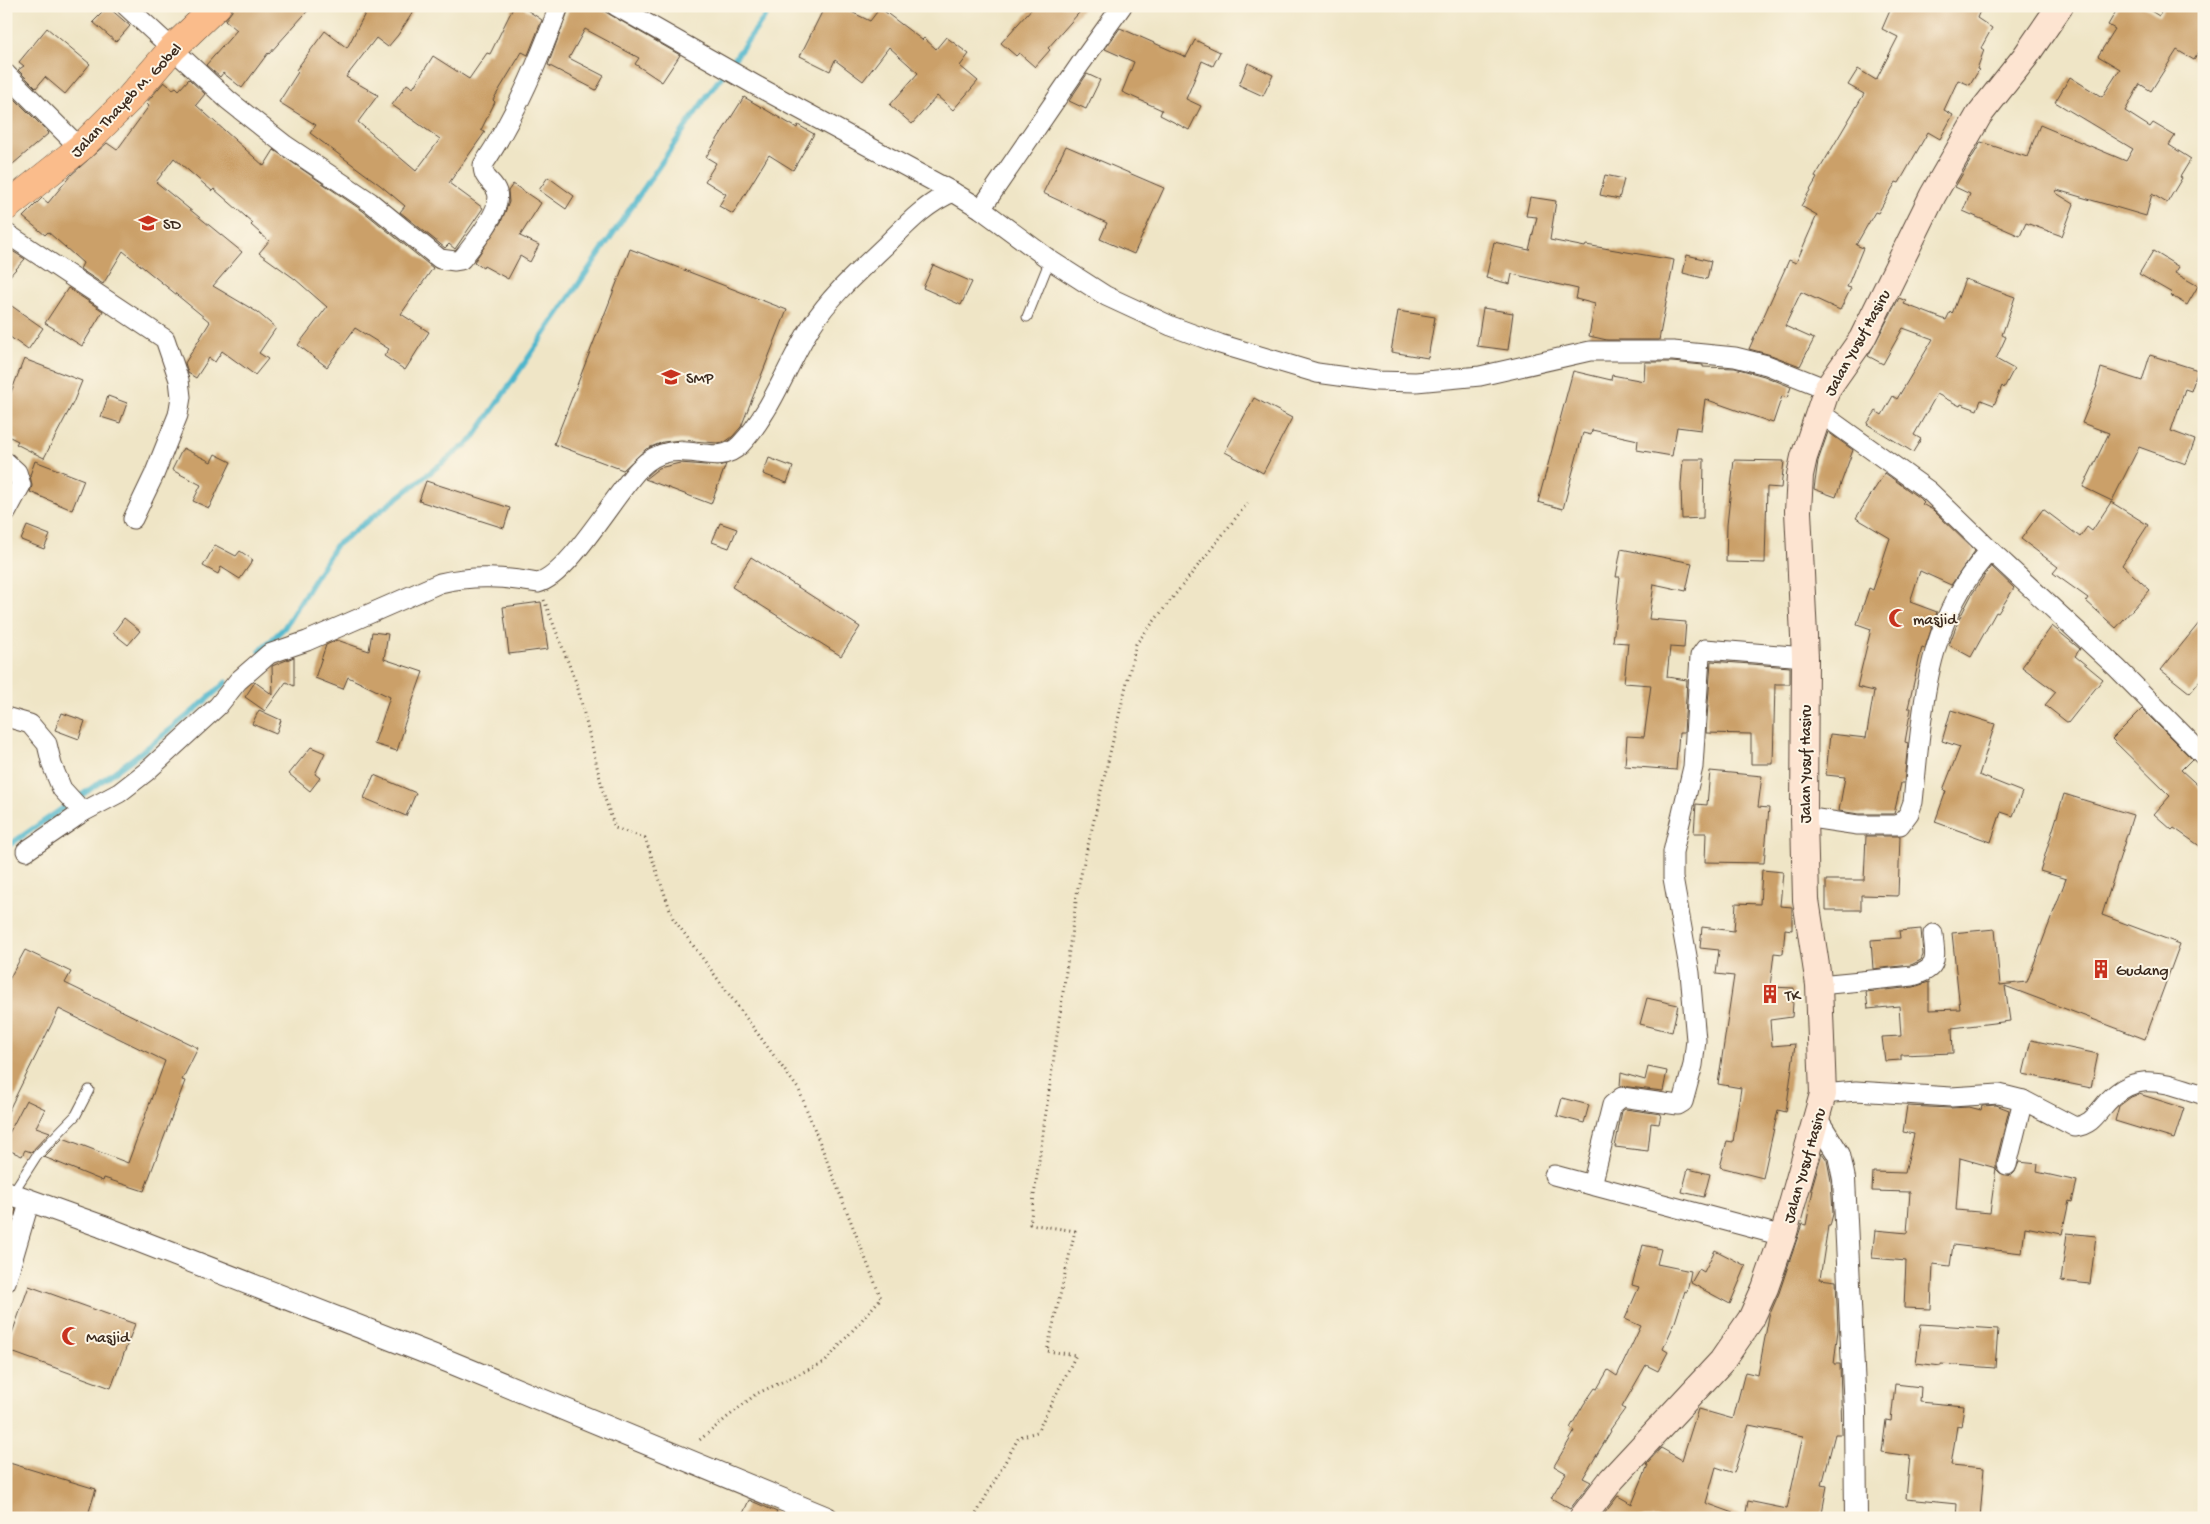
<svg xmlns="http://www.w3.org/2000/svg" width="2210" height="1524" font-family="'Gochi Hand',sans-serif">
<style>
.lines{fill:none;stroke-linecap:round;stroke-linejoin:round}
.stream{stroke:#4db6cc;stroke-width:5.5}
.building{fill:#cba069;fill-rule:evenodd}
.service-casing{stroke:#564637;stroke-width:11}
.minor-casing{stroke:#564637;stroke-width:21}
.tertiary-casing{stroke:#564637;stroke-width:24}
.secondary-casing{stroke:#564637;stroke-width:28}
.primary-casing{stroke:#564637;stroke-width:29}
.path{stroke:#564637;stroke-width:3;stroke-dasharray:1 4;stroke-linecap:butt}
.service{stroke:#fff;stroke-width:9}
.minor{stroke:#fff;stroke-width:19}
.tertiary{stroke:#fff;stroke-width:22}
.secondary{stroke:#fde4d1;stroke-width:26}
.primary{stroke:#fabc8b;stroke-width:28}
.labels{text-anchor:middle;stroke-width:4;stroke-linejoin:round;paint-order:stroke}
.street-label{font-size:16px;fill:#3b2a1e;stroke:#fcf5e5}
.poi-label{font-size:16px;fill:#3b2a1e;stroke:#fcf5e5;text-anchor:start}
</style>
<rect width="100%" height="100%" fill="#fcf5e5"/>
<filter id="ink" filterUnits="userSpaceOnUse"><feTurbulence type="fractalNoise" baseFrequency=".02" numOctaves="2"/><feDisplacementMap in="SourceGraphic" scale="10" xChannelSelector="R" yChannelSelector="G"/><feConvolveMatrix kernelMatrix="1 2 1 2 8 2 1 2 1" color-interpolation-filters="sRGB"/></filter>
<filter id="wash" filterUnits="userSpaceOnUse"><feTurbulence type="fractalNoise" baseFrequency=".0096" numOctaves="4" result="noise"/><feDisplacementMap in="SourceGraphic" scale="20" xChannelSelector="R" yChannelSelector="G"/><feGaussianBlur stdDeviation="1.12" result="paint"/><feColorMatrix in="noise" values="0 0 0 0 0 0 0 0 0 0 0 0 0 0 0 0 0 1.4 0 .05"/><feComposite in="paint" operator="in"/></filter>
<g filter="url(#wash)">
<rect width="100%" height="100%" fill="#efe5c6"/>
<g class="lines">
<g class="stream">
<path d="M260,651L284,628L335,546L472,440L707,96L773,6"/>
<path d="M11,844C83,794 162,742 226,682"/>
</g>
</g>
<g id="blocks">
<g class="building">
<path d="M232,6H312L269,54L268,53L242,88L223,73L220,77L206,65L237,30L225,20L232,11Z"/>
<path d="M369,6H417L398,35L388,47L376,38L346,77L378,95L358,122L416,171L440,139L392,105L407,84L413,88L433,56L469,79L487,53L490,54L514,6H521L542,20L528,55L522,52L493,100L495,102L481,130L485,132L449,183L483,208L455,249L449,244L445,248L400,212L405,206L380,185L310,133L316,125L279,102L298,72L296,70L325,31L347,48Z"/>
<path d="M570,6H595L680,55L662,82L635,64L639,58L585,29L569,58L604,76L596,90L548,65Z"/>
<path d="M825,6H839L870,21L880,8L922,40L924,38L936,49L946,37L969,54L960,66L978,81L953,110L937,96L912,124L890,105L918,73L889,47L863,81L835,60L830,71L800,56Z"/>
<path d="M1034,6H1085L1048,48L1050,50L1035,67L1019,53L1016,56L1001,43Z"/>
<path d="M1892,6H1982L1977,18L1992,28L1981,48L1984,50L1977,69L1979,70L1970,85L1958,80L1944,110L1953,115L1940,139L1928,132L1899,183L1896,182L1878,213L1875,212L1856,245L1863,248L1847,287L1851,288L1840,310L1801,292L1785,326L1814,339L1800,366L1771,355L1749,349L1789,260L1796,263L1817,215L1801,206L1817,178L1815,177L1864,94L1848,85L1858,69L1876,80L1898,37L1882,29Z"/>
<path d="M2119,6H2143L2159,16L2165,6H2190L2204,14V44L2194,60L2177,50L2151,91L2140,84L2125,111L2150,127L2153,123L2175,136L2169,145L2191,159L2180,177L2182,178L2167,203L2152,194L2146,216L2057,190L2056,193L2074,204L2062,236L2026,223L2020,236L1963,211L1970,194L1955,187L1981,142L2027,157L2040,125L2126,161L2133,149L2055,102L2070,77L2102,97L2120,69L2098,56L2115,29L2108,25Z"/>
<path d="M108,7L130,26L116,42L93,22Z"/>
<path d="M47,28L90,64L65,94L45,77L36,88L18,70L24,66L19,62Z"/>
<path d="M1120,28L1186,57L1195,40L1220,52L1213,66L1202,61L1186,99L1201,106L1189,130L1160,115L1162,110L1122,92L1134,62L1105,49Z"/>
<path d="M1248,63L1273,75L1263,96L1239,85Z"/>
<path d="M1087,74L1100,80L1086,109L1069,101Z"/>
<path d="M189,79L205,94L196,105L264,166L274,150L363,211L433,268L401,314L429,332L405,370L384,356L389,349L355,328L327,367L298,345L327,307L295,279L259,253L269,241L251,225L253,223L214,189L212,191L174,158L156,182L242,252L213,286L257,312L276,328L259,353L268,359L255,375L222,351L215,362L209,358L196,378L188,373L185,363L210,322L123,251L103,284L80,269L83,263L48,232L45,235L23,217L42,198L48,203L71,175L107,143L117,150L149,106L146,103L164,82L173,89L176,87L179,90Z"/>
<path d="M6,90L49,133L6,170Z"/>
<path d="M744,97L797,128L798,125L814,134L793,170L769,155L733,214L719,206L726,194L705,181L716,163L706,157Z"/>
<path d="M1066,146L1164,188L1134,254L1100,239L1107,223L1043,193Z"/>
<path d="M1605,175L1624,179L1619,199L1600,195Z"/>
<path d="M548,177L574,196L566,209L539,190Z"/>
<path d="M513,184L541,203L520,236L539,245L530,262L520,256L508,279L484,266L483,268L474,262L501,222L509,202L508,191Z"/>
<path d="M1530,197L1556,201L1550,240L1585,247L1586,245L1674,260L1659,340H1607L1589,336L1595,304L1576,299L1578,289L1512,274L1510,284L1486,278L1494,242L1529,250L1537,217L1526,216Z"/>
<path d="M6,247L25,259L6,280Z"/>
<path d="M630,249L787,310L741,427L732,437L725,442L717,443L681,440L663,442L646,449L623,470L554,444Z"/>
<path d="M2153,251L2179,267L2175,273L2198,286L2187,305L2170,295L2172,293L2139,274Z"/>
<path d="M1687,255L1711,261L1707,279L1683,273Z"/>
<path d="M933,265L972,282L961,305L923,288Z"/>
<path d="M1965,279L2015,297L2002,335L2006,337L1996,359L2014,369L2004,388L2002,386L1994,405L1981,400L1977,410L1961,404L1960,406L1937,394L1914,435L1921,439L1913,452L1867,424L1876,411L1882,415L1893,396L1897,399L1933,339L1903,328L1883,364L1868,356L1899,298L1906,301L1904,304L1946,320L1950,312L1952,314Z"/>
<path d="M68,288L103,311L82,346L45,323Z"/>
<path d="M6,302L43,328L28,350L6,334Z"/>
<path d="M1483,308L1513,313L1508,350L1477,346Z"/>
<path d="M1398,311L1435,317L1428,358L1391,352Z"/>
<path d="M2150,355L2198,370L2191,391L2185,389L2171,431L2195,440L2186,464L2139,447L2112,501L2083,487L2109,433L2082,423L2097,386H2096L2101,368L2142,381Z"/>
<path d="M24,359L82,381L73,403L44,458L16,444L18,441L6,435V405Z"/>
<path d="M1645,362H1672L1703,365V367L1735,368L1764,376L1791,387L1787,398L1782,396L1773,423L1705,399L1701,430L1677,427L1672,456L1637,450L1638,440L1592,430L1591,435L1583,433L1563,509L1538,502L1573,371L1611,380L1612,375L1644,381Z"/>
<path d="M108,396L127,403L120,423L101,417Z"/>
<path d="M1254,398L1292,418L1263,473L1225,452Z"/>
<path d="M1828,432L1853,450L1836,497L1814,489L1818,461Z"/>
<path d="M183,448L211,462L215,454L231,462L209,508L193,501L201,485L172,470Z"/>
<path d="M769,458L793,467L787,483L763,474Z"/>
<path d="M1683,459H1704L1703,518L1682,519L1681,485Z"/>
<path d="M1734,460L1784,461L1781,488L1767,487L1765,563L1726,562L1727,525Z"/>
<path d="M35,461L84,480L72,510L30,492L32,486L30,475Z"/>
<path d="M680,463L718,466L726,464L711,504L645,479L659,468Z"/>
<path d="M1885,473L1922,500L1924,502L1922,504L1933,510L1975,551L1951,585L1920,571L1910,602L1937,612L1925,648L1922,647L1908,708H1911L1905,742L1908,743L1904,783H1901L1894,814H1859L1839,811L1845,777L1826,775L1830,734L1866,738L1874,691L1857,687L1871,629L1857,624L1869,588L1873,590L1890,538L1856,518Z"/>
<path d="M426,481L510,508L504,528L419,501Z"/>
<path d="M2111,502L2148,525L2122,565L2150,590L2116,628L2086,601L2088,598L2053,573L2058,567L2021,539L2043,509L2080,537L2087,527L2092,531Z"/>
<path d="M720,523L737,529L729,548L712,542Z"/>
<path d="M27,526L50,535L44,549L21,540Z"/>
<path d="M215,545L236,556L240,551L253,560L240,579L221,567L218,574L203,566Z"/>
<path d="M1621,549L1692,563L1686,591L1654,584L1649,619L1686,622L1684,648L1670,647L1667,677L1687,680L1684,733H1679L1676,770L1625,766L1627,736L1644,737L1651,685L1624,683L1628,643L1613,642L1620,577H1616Z"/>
<path d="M751,557L860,627L841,656L732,587Z"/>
<path d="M1991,566L2014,588L1998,613L1996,612L1971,657L1949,645L1959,619L1972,594Z"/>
<path d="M541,602L548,649L509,654L503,607Z"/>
<path d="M2204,617V676L2190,693L2161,670Z"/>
<path d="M124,618L140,631L128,645L113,633Z"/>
<path d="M2052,626L2080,649L2075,656L2103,679L2068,723L2045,705L2056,692L2022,667Z"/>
<path d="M372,632L388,634L384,659L423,672L403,728L404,729L397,751L374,744L390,697L348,677L343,689L315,678L326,645L337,640L369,651Z"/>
<path d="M294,657V686L286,682L265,711L245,697L255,682L273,695L272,666Z"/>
<path d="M1711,661L1790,667V684H1775L1773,764H1751V734L1706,733Z"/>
<path d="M2142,709L2192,759L2181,770L2204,791V849L2174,828L2172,830L2154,814L2170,796L2112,739Z"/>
<path d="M259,710L281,720L276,734L252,724Z"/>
<path d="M1951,710L1995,724L1979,775L2022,792L2013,816L2001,812L1991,842L1935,822L1946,791L1943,790L1960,747L1942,741Z"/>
<path d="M62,713L85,721L79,739L55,730Z"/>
<path d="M311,747L325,753L315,774L320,778L310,791L289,774Z"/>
<path d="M1710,771L1762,776L1758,807L1769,808L1764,863L1705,862L1706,833H1694L1696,804L1707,805Z"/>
<path d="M374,775L416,793L406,816L364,798Z"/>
<path d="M2064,794L2133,815L2102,915L2180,944L2145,1039L2005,986L2010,1021L1952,1028L1953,1053L1901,1055V1060L1885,1061L1882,1037L1901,1036L1899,1006L1868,1009L1866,992L1914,987L1929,982V1010L1960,1009L1952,933L1995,929L2000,985L2027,982L2066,879L2040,871Z"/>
<path d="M1866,836H1900L1898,896L1861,895V910H1826V880H1864Z"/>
<path d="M1762,870L1783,872L1780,906L1792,907V930L1785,929L1783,954L1774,953L1770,987L1794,988L1792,1017L1770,1020L1772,1046L1795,1044L1786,1112L1778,1110L1763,1178L1720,1167L1727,1141L1733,1142L1741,1088L1718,1084L1734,976L1716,974L1719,950L1700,948L1702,927L1734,931L1736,903L1760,904Z"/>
<path d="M1921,929L1923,955L1921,960L1911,965L1873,969L1871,940L1900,938L1899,931Z"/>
<path d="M25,950L71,972L65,983L198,1048L182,1080L185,1081L144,1191L104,1178L103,1181L44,1157L63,1138L128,1163L165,1061L59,1009L6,1116V985Z"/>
<path d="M1647,998L1678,1005L1672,1032L1640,1024Z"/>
<path d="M2031,1040L2098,1054L2091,1088L2023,1074Z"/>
<path d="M1648,1067L1667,1071L1663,1091L1620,1086L1621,1073L1645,1080Z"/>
<path d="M2139,1094L2184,1108L2174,1139L2115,1121L2119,1106L2131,1097Z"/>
<path d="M1562,1098L1589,1105L1584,1123L1557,1116Z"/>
<path d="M26,1100L45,1109L36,1127L50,1132L31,1152L25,1150L22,1156L6,1149V1139Z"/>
<path d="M1996,1105L2009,1110L1996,1162V1169L2000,1173L2011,1176L2015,1172L2019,1162L2038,1164L2037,1172L2077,1181L2072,1202L2069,1201L2062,1234L2025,1227L2022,1253L1953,1245L1950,1266L1933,1264L1931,1309L1904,1308L1906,1261L1872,1258L1875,1230L1907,1233L1910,1192L1872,1191L1873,1172L1905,1173L1914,1134L1903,1132L1907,1106L1950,1108L1969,1107L1981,1110L1982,1106ZM1960,1158L1996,1168L1990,1213L1956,1210Z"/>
<path d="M1625,1109L1661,1114L1659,1124L1651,1123L1648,1151L1615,1147L1622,1111Z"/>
<path d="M1822,1153L1827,1160L1831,1181L1833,1214L1830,1226H1828L1820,1279L1836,1281L1838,1330L1834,1364H1840L1842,1434H1835L1822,1485L1827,1486L1821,1518H1745L1748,1501L1787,1509L1803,1436L1749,1425L1734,1473L1716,1467L1706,1503L1742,1516V1518H1601L1618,1496L1632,1504L1648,1465L1646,1464L1661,1448L1682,1460L1698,1409L1733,1419L1745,1372L1758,1375L1769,1316L1779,1293L1802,1224L1806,1225L1813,1190H1811Z"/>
<path d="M1688,1169L1710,1174L1704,1197L1682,1192Z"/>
<path d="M6,1206L16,1209L6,1241Z"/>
<path d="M2067,1233L2096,1236L2090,1284L2061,1281Z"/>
<path d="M1643,1245L1661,1249L1657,1264L1691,1271L1687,1292L1685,1291L1675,1322L1663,1349L1668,1352L1658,1371L1646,1365L1622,1407L1625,1409L1610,1430L1611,1431L1583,1478L1591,1482L1570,1509L1551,1498L1566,1473L1554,1466L1575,1431L1570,1428L1584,1404L1595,1388L1597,1389L1608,1370L1617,1376L1641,1326L1625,1319L1639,1287L1632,1285Z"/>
<path d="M1715,1250L1746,1266L1730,1304L1691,1283L1699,1269L1704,1272Z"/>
<path d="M29,1286L135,1324L111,1388L6,1350Z"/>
<path d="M1921,1324L1998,1329L1995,1368L1941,1364V1366L1916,1363Z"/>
<path d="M1895,1384L1921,1387L1920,1402L1964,1406L1961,1427L1957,1426L1951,1465L1984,1468L1980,1518H1956L1957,1504L1906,1499L1910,1456L1882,1452L1886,1420L1891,1421Z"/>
<path d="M6,1462L96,1489L87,1518H6Z"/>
<path d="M749,1500L777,1512L774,1518H741Z"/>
</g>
</g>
</g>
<g filter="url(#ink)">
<use href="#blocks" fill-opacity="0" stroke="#564637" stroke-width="1"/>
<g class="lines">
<g class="service-casing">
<g id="service">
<path d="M1027,317L1050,260"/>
<path d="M12,1194L37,1155L76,1115L89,1090"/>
</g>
</g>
<g class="minor-casing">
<g id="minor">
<path d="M126,6L228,100L285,145L370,202L440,259L455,261L461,260C472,246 503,210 497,192C493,180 483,181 483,165C514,119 540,58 559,6"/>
<path d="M616,6L755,85L953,192L981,209L1050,260L1106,296L1171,326L1220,344L1317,373L1376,381L1416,382L1480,376L1590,351H1673L1735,357L1767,365L1827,389"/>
<path d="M6,74L80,148"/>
<path d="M981,209L1081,63L1122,6"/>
<path d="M6,233L165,339L179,380L181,397L178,415L154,475L133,519"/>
<path d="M1819,412L1929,491L1990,550"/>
<path d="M6,462L17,472L21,485L6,513"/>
<path d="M6,717L30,724L47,744L52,765L62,789L83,812L119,793L146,772L218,706L238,681L269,654L307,641L440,583C473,575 504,577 538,583C568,576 614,495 639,469C676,430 713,472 740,445C772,412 787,364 812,325C831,295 860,270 886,245C907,224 925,204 953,192"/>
<path d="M1804,817L1858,825H1900L1909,813L1913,802C1921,727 1923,646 1967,580C1974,569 1982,560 1990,550L2117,668L2204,756"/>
<path d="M26,851L83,812"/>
<path d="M1819,985L1913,976C1940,968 1935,958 1933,934"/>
<path d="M1823,1094L1856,1091L1951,1097L1999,1094L2023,1100L2075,1127C2089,1125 2094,1118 2102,1108C2134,1068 2162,1082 2204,1095"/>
<path d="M2007,1165L2023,1100"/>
<path d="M1554,1175L1783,1236"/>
<path d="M1592,1185L1612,1105L1622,1097L1678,1105L1683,1102L1693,1065L1696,1040L1690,973L1673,878V852L1693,767L1700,656L1705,649L1805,657"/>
<path d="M6,1282L30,1200"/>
</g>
</g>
<g class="tertiary-casing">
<g id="tertiary">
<path d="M1817,1120L1839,1155L1844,1179L1855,1410L1856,1518"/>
<path d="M6,1192L101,1226L450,1362L827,1518"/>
</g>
</g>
<g class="secondary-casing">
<path id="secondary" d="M1582,1518L1612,1479L1722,1361L1751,1319L1765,1288L1783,1236L1823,1094L1819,985L1806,900L1804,817L1805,657L1798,511L1800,475L1804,457L1827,389L1862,339L1933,195L1979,115L2025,57L2060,6"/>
</g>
<g class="primary-casing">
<path id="primary" d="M6,207L80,148L128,100L172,49L217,6"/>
</g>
<g class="path">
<path d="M544,600L577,685L605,799L615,828L645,838L673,918L799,1090L881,1298L825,1362L756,1394L697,1442"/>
<path d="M974,1518L1019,1437L1037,1432L1076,1355L1047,1351L1075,1231L1030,1224L1078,887L1136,644L1250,500"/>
</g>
<use href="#service" class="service"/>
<use href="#minor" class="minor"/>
<use href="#tertiary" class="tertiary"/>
<use href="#secondary" class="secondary"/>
<use href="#primary" class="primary"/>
</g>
</g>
<defs>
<g id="university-bare" transform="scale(1.5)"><path d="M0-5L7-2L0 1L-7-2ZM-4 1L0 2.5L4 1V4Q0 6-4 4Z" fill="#c8321e" stroke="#fcf5e5" stroke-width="2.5" paint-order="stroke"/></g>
<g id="mosque-bare" transform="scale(1.5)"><path d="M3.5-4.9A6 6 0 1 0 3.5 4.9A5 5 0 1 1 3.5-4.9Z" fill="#c8321e" stroke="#fcf5e5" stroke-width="2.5" paint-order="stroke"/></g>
<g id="building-bare" transform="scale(1.5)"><path d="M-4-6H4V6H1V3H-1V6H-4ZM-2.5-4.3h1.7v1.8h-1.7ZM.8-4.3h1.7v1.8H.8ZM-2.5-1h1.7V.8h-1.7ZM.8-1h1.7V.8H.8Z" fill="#c8321e" stroke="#fcf5e5" stroke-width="2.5" paint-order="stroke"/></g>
</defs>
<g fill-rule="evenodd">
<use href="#university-bare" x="148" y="223"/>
<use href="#university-bare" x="671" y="377"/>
<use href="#mosque-bare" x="1898" y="618"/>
<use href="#building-bare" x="2101" y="969"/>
<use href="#building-bare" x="1770" y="994"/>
<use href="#mosque-bare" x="71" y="1336"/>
</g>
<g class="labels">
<g class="street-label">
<text transform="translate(125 99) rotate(-46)" y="6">Jalan Thayeb M. Gobel</text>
<text transform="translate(1856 342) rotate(-61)" y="6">Jalan Yusuf Hasiru</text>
<text transform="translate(1804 764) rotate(-90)" y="6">Jalan Yusuf Hasiru</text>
<text transform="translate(1803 1165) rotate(-74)" y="6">Jalan Yusuf Hasiru</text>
</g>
<g class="poi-label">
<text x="163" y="229">SD</text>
<text x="686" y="383">SMP</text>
<text x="1913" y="624">masjid</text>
<text x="2116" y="975">Gudang</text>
<text x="1785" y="1000">TK</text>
<text x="86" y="1342">Masjid</text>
</g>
</g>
<rect width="2210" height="1524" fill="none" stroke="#fcf5e5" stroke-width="25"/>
</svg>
